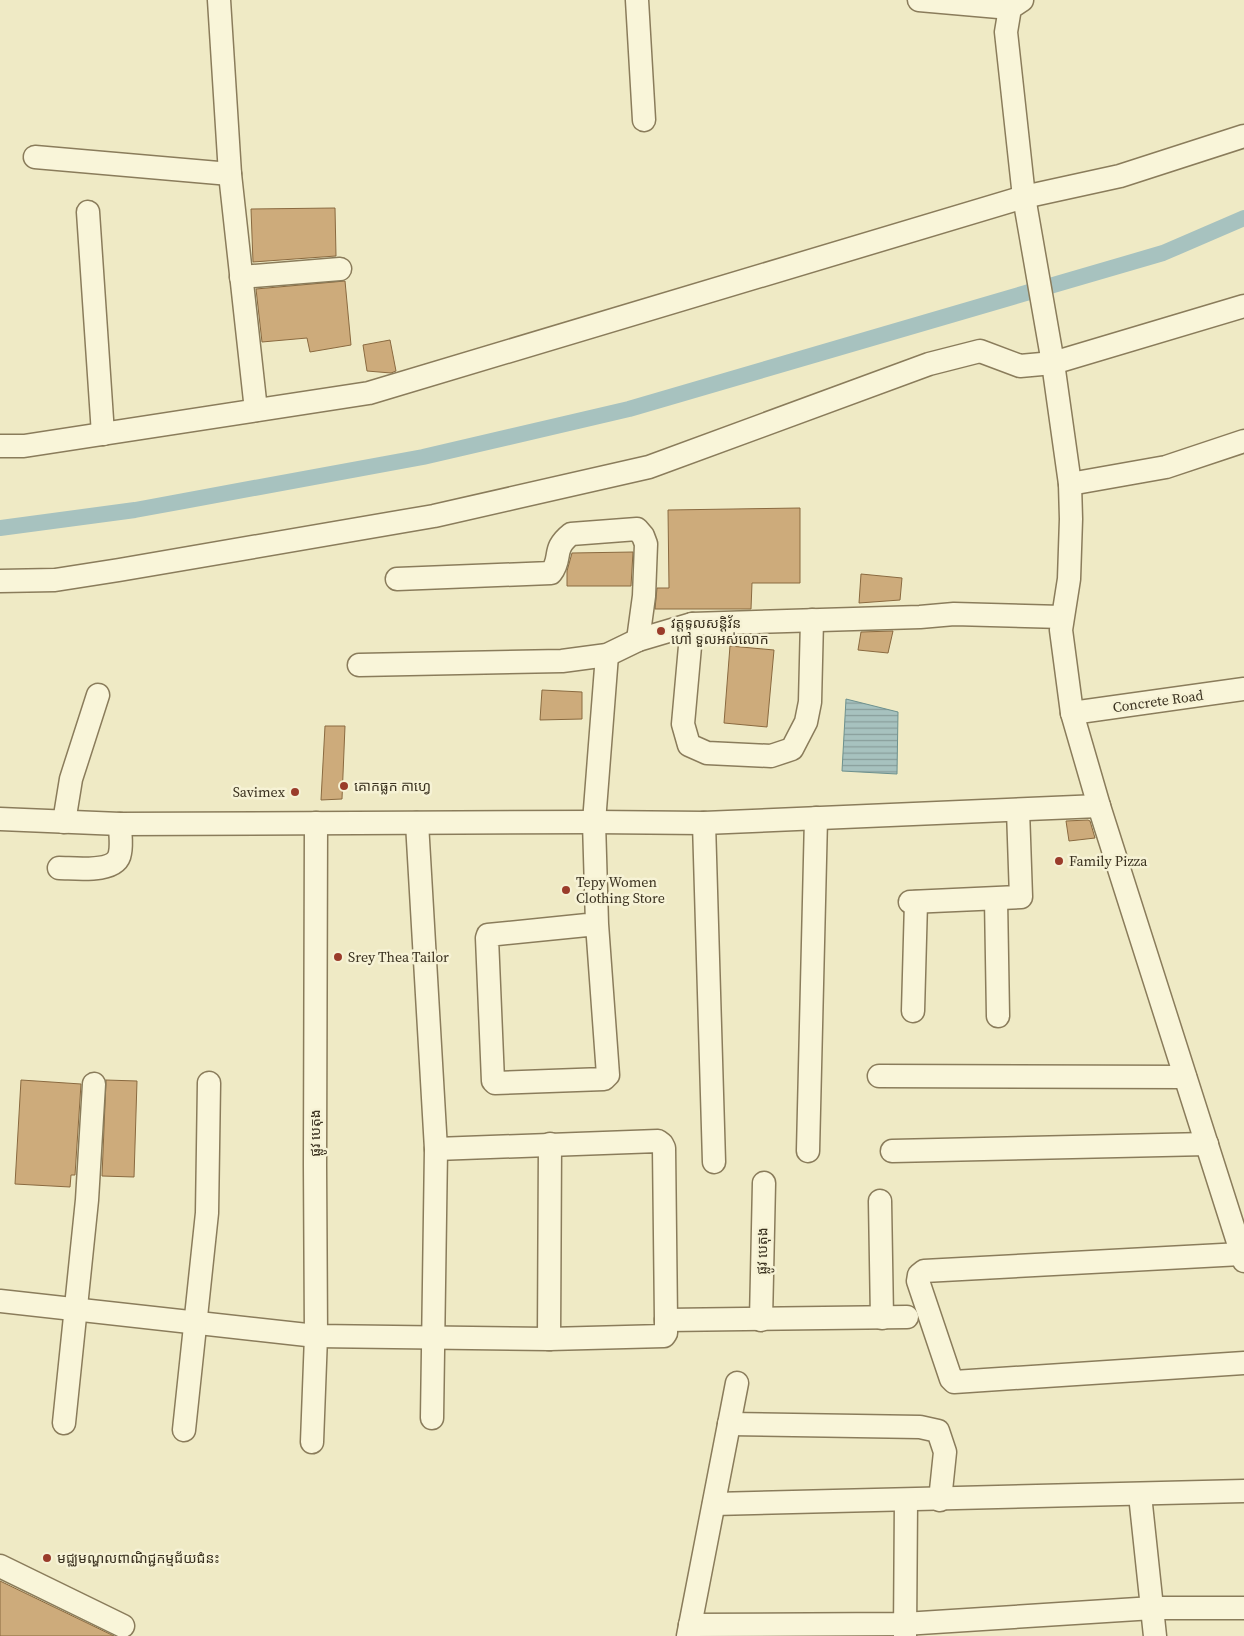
<svg xmlns="http://www.w3.org/2000/svg" width="1244" height="1636" font-family="'Source Serif 4','Noto Sans Khmer',serif">
<style>
.water{fill:url(#water-rules);stroke:#6d918e}
.lines{fill:none;stroke-linecap:round;stroke-linejoin:round}
.canal{stroke:#a7c2bf;stroke-width:16}
.building{fill:#cdab7b;stroke:#8a6a40}
.minor-casing{stroke:#8a7c5b;stroke-width:25}
.minor{stroke:#f9f5d9;stroke-width:22}
.poi-dot{fill:#9a3c2a;stroke:#f6f2d5;stroke-width:2}
.labels{text-anchor:middle;stroke-width:5;stroke-linejoin:round;paint-order:stroke}
.poi-label{font-size:14px;fill:#3a311f;stroke:#f6f2d5;text-anchor:start}
.street-label{font-size:14px;fill:#3a311f;stroke:#f6f2d5}
</style>
<defs>
<pattern id="water-rules" width="6" height="5" patternUnits="userSpaceOnUse" patternTransform="scale(1.25)"><rect width="6" height="5" fill="#a7c2bf"/><path d="M0 2.5h6" fill="none" stroke="#899e9b"/></pattern>
</defs>
<rect width="100%" height="100%" fill="#efeac5"/>
<path class="water" d="M846,699L898,712L897,774L842,771Z"/>
<g class="lines">
<path class="canal" d="M0,528L135,510L423,457L629,409L1163,253L1244,218"/>
</g>
<g class="building">
<path d="M335,208L336,256L253,262L251,209Z"/>
<path d="M345,281L351,345L310,352L307,338L262,342L256,289Z"/>
<path d="M390,340L396,371L391,373L367,371L363,345Z"/>
<path d="M800,508V583H752L751,609H655L657,588H669L668,510Z"/>
<path d="M633,552L631,586H567V571L572,553Z"/>
<path d="M861,574L902,578L900,600L859,603Z"/>
<path d="M893,631L888,653L858,650L861,632Z"/>
<path d="M730,646L774,650L767,727L724,723Z"/>
<path d="M542,690L582,692V719L540,720Z"/>
<path d="M325,726H345L342,799L321,800Z"/>
<path d="M1088,820L1090,821L1095,838L1069,841L1066,821Z"/>
<path d="M21,1080L81,1084L75,1175H71L70,1187L15,1184Z"/>
<path d="M106,1080L137,1081L134,1177L102,1176Z"/>
<path d="M0,1581L114,1636H0Z"/>
</g>
<g class="lines">
<g class="minor-casing">
<g id="minor">
<path d="M219,0L230,174L256,410"/>
<path d="M637,0L644,120"/>
<path d="M919,0L1010,8L1007,0"/>
<path d="M1022,0L1010,8L1006,32L1024,197L1053,363L1070,484L1071,519L1069,579L1061,630L1072,713L1099,806L1244,1261"/>
<path d="M35,157L230,174"/>
<path d="M88,212L103,434"/>
<path d="M241,277L340,269"/>
<path d="M0,446H24L369,393L1024,197L1120,176L1244,136"/>
<path d="M1070,484L1166,467L1244,441"/>
<path d="M397,579L551,573C563,557 551,550 571,534L637,529L643,536L646,544L644,596L638,640"/>
<path d="M0,581L55,580L119,570L434,516L649,467L929,364L980,351L1020,366L1053,363L1244,306"/>
<path d="M692,624L683,724L689,745L707,753L771,756L792,749L806,722L810,702L812,620"/>
<path d="M359,665L562,661L607,655L638,640L692,624L920,617L954,614L1062,617"/>
<path d="M1072,713L1244,689"/>
<path d="M0,819L120,824L594,822L704,823L1099,806"/>
<path d="M64,822L71,779L98,695"/>
<path d="M417,823L436,1149L432,1418"/>
<path d="M704,823L714,1162"/>
<path d="M59,868C75,868 117,874 120,853C122,844 120,833 120,824"/>
<path d="M996,899L998,1016"/>
<path d="M910,902L1021,897L1018,810"/>
<path d="M597,924L488,935L487,938L493,1081L495,1083L604,1079L608,1075L597,924L594,822L607,655"/>
<path d="M913,1011L916,902"/>
<path d="M879,1076L1185,1077"/>
<path d="M808,1151L816,818"/>
<path d="M892,1151L1207,1144"/>
<path d="M880,1201L882,1318"/>
<path d="M1241,1254L924,1271L919,1275L918,1281L951,1379L954,1382L1244,1363"/>
<path d="M0,1301L316,1336L549,1339L664,1336L666,1333V1320L664,1148L662,1144L658,1141L436,1149"/>
<path d="M666,1320L907,1317"/>
<path d="M761,1320L764,1183"/>
<path d="M549,1339L550,1144"/>
<path d="M64,1423L87,1200L94,1084"/>
<path d="M729,1424L920,1427L938,1431L945,1452L940,1500"/>
<path d="M184,1430L207,1213L209,1083"/>
<path d="M312,1442L316,1336L315,1165L316,823"/>
<path d="M1140,1495L1155,1636"/>
<path d="M714,1504L1244,1491"/>
<path d="M0,1566L123,1626"/>
<path d="M690,1625L904,1624L1153,1608H1244"/>
<path d="M688,1636L737,1383"/>
<path d="M905,1636L906,1500"/>
</g>
</g>
<use href="#minor" class="minor"/>
</g>
<g class="poi-dot">
<circle cx="661" cy="631" r="5"/>
<circle cx="344" cy="786" r="5"/>
<circle cx="295" cy="792" r="5"/>
<circle cx="1059" cy="861" r="5"/>
<circle cx="566" cy="890" r="5"/>
<circle cx="338" cy="957" r="5"/>
<circle cx="47" cy="1558" r="5"/>
</g>
<g class="labels">
<g class="poi-label">
<text x="671" y="628">វត្តទូលសន្តិវ័ន<tspan x="671" dy="16">ហៅ ទួលអស់លោក</tspan></text>
<text x="354" y="791">គោកធ្លក កាហ្វេ</text>
<text x="285" y="797" text-anchor="end">Savimex</text>
<text x="1069" y="866">Family Pizza</text>
<text x="576" y="887">Tepy Women<tspan x="576" dy="16">Clothing Store</tspan></text>
<text x="348" y="962">Srey Thea Tailor</text>
<text x="57" y="1563">មជ្ឈមណ្ឌលពាណិជ្ជកម្មជ័យជំនះ</text>
</g>
<g class="street-label">
<text transform="translate(1158 701) rotate(-8)" y="5">Concrete Road</text>
<text transform="translate(315 1133) rotate(-90)" y="5">ផ្លូវ បេតុង</text>
<text transform="translate(762 1251) rotate(-89)" y="5">ផ្លូវ បេតុង</text>
</g>
</g>
</svg>
